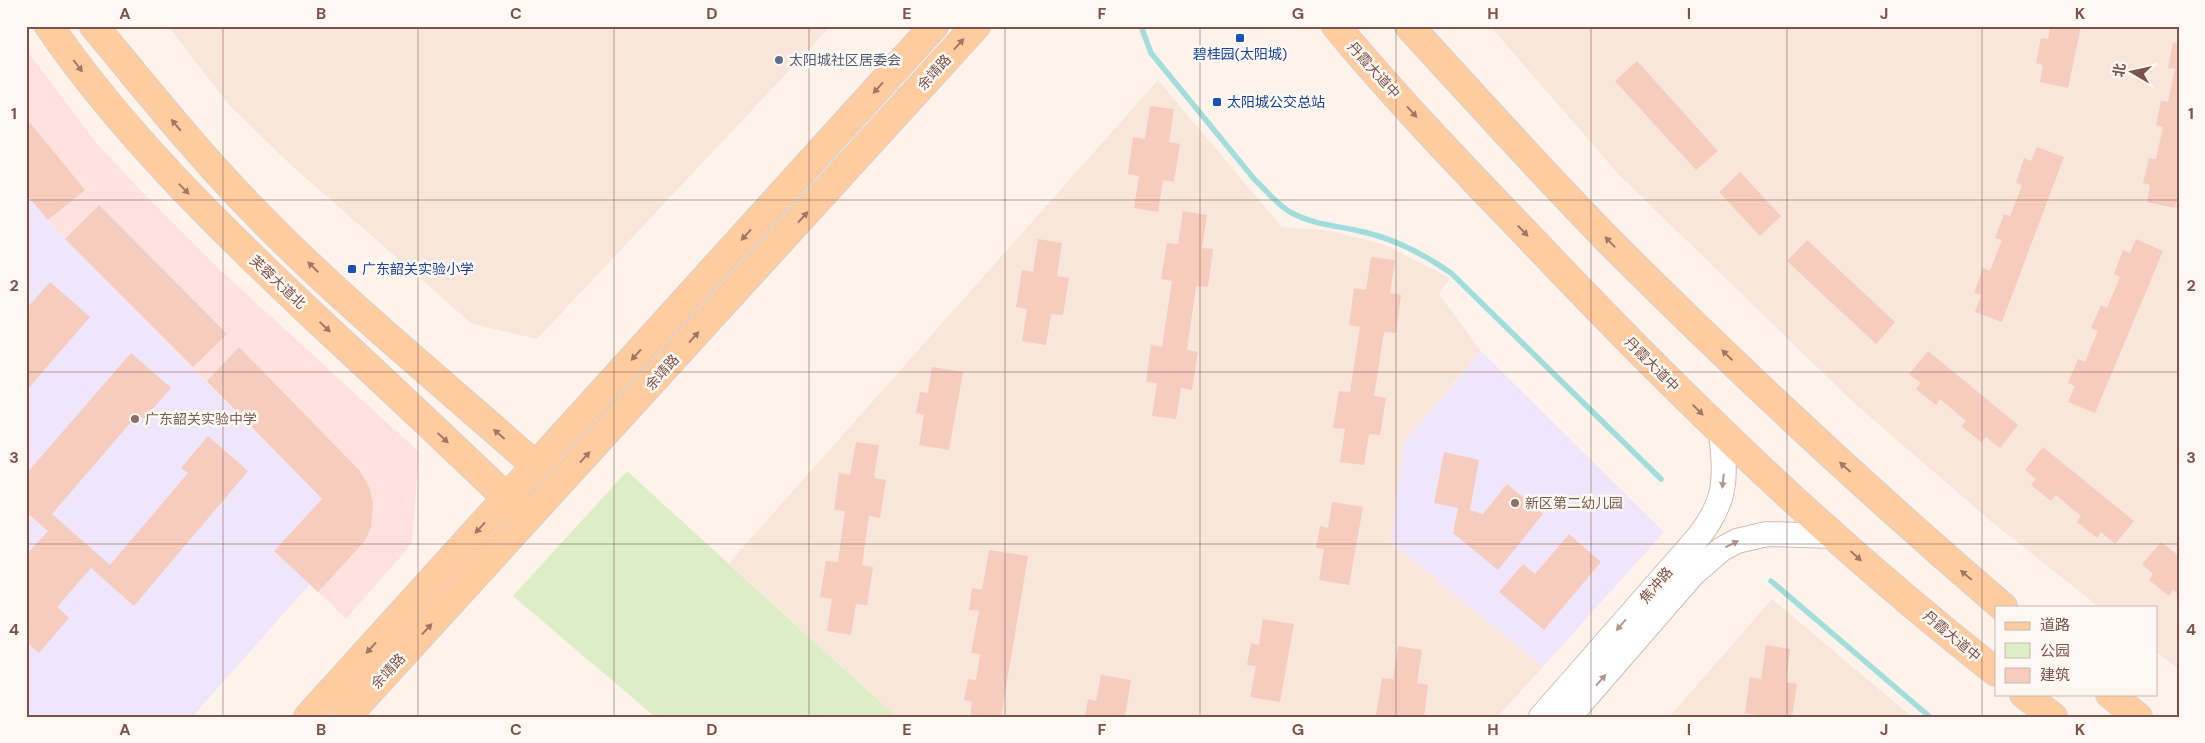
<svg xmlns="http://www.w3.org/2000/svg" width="2205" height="743" font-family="'DM Sans','Noto Sans SC',sans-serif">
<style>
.residential{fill:#f8e6da}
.commercial{fill:#ffe2dd}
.education{fill:#f0e6fb}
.green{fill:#ddeec6}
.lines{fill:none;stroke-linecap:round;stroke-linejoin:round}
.stream{stroke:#a1dddc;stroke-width:5.5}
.building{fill:#f6ccbf}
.minor-casing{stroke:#d4bab0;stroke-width:26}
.major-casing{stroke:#dacfcc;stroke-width:30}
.minor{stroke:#fff;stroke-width:24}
.major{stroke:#ffcca0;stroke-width:28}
.oneway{fill:#a37764}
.oneway2{fill:#b09892}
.grid{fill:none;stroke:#7c534a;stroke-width:1;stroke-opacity:0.55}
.transit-dot{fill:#1a4fb4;stroke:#fff8f2;stroke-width:2}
.service-dot{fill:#5c6f8a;stroke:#fff8f2;stroke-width:2}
.education-dot{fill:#8d6e63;stroke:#fff8f2;stroke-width:2}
.labels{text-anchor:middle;stroke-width:5;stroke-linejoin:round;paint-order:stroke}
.transit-label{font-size:14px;fill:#164399;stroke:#fff8f2;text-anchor:start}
.service-label{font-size:14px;fill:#4e5e75;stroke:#fff8f2;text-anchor:start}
.street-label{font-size:14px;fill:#7c534a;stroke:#fff8f2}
.education-label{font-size:14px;fill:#785e54;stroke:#fff8f2;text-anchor:start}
.neatline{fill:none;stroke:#7c534a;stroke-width:2}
.grid-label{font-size:16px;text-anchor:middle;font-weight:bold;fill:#7c534a}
</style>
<rect width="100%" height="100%" fill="#fef3ea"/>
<g class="residential">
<path d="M168,26H831L537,339L472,324L292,166L229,105Z"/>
<path d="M1490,26H2179V669L2156,652V607H2099L1993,523L1853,402L1619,175Z"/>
<path d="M1158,80L1282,227L1331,231L1383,244L1450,278L1439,294L1481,351L1452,384L1391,542L1543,667L1497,717H897L729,563Z"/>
<path d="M1772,599L1912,717H1669Z"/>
</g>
<path class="commercial" d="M26,49L94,140L142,192L218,268L419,452L412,543L346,619L318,592L322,499L65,239L26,194Z"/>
<g class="education">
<path d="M26,194L65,239L322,499L310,584L192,717H26Z"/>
<path d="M1481,351L1664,532L1543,667L1391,542L1404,442Z"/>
</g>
<path class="green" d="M627,471L897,717H655L513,596Z"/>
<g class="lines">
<g class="stream">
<path d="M1141,26L1151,53L1255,180C1267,191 1278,206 1292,213C1314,225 1340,226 1364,232C1394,239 1425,255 1451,273L1661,479"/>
<path d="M1771,581L1930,717"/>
</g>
</g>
<g class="building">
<path d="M2051,26H2081L2068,88L2040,82L2043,65L2036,63L2041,38L2048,39Z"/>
<path d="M2173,43L2179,44V192L2175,208L2147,202L2150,185L2143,183L2149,158L2156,159L2163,127L2156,125L2161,101L2168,102L2171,87L2175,69L2168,68Z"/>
<path d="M1637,61L1718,151L1696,170L1615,81Z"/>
<path d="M1150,106L1174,109L1169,142L1180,144L1174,182L1163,180L1158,212L1134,208L1139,176L1128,174L1133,137L1145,139Z"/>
<path d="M26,118L85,190L48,220L26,194Z"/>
<path d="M2037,147L2064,157L2002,322L1975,312L1981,295L1974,293L1983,268L1990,271L2002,240L1995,238L2004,214L2010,216L2022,185L2016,183L2024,158L2031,161Z"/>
<path d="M1740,172L1781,216L1760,236L1719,192Z"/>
<path d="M99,205L227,334L193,367L65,239Z"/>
<path d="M1183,211L1207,215L1202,248L1213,249L1208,287L1196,286L1187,350L1198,352L1192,390L1181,388L1176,419L1152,416L1157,383L1146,382L1151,345L1162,347L1172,281L1161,279L1167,243L1178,244Z"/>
<path d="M1038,239L1062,243L1057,276L1069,278L1063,315L1051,314L1046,345L1022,341L1027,309L1016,307L1022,270L1033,272Z"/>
<path d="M2136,239L2163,251L2095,413L2068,402L2075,386L2068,383L2078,359L2085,362L2098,331L2091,328L2101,305L2107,308L2120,277L2114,274L2123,250L2130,253Z"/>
<path d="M1807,240L1895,322L1876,344L1787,261Z"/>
<path d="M1371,257L1395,260L1390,293L1401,295L1396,333L1384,332L1374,396L1386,398L1380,435L1369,434L1364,465L1340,462L1345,429L1333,428L1339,391L1350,392L1360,327L1349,325L1354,288L1366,290Z"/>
<path d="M50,282L90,317L26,391V322L30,319L26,316V309Z"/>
<path d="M239,347L360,471L369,487L373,502L371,528L364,542L318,592L274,551L322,499L207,381Z"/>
<path d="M1928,351L2018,425L2000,448L1986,437L1981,442L1961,426L1966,421L1940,399L1936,405L1916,389L1921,383L1909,374Z"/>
<path d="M131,353L171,388L144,419L138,414L52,514L110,565L188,473L181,468L208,436L248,471L134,606L91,568L57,607L69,618L39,653L26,642V555L48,531L26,512V474Z"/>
<path d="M932,367L963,372L949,450L919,445L924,415L916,413L920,392L928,393Z"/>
<path d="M856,442L879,445L874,478L886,480L880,518L869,516L862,565L873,567L867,605L856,604L851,635L827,631L832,599L820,597L826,561L838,562L845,511L834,510L839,473L850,475Z"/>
<path d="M2043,447L2134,521L2115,544L2101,532L2097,538L2077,522L2081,516L2070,507L2056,495L2051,501L2031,485L2036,479L2025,470Z"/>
<path d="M1444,452L1479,460L1470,510L1483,514L1507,484L1543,514L1498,570L1453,533L1458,508L1434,503Z"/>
<path d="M1332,502L1363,507L1349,585L1319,580L1324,549L1316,548L1320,526L1328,528Z"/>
<path d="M1569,534L1601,562L1544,630L1499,592L1523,564L1535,574Z"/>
<path d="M2161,542L2179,556V595L2173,590L2169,596L2149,580L2153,574L2142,564Z"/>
<path d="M989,550L1028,556L1001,717H970L972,702L964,700L968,679L976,680L980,654L971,653L979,611L969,610L972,588L982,590Z"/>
<path d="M1263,619L1294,624L1280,702L1250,697L1256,666L1247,665L1251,643L1259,645Z"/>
<path d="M1766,645L1790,649L1786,682L1797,684L1792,717H1756V715L1745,713L1750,677L1761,679Z"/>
<path d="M1398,646L1422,650L1417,683L1428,685L1424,717H1387L1376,715L1382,678L1393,679Z"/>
<path d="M1101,675L1131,680L1125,717H1085L1088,699L1096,701Z"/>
</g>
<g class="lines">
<g class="minor-casing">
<g id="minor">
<path d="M1541,717L1695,541C1726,504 1727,480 1721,433"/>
<path d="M1569,717L1693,574L1722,549L1737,541L1767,534L1834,536"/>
</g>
</g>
<g class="major-casing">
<g id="major">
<path d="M49,26C122,132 215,223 308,311C379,377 450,443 520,511"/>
<path d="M94,26C148,91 201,158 261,218C347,306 444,384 536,466"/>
<path d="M1336,26C1398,101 1466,171 1534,242C1679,395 1830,542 1996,672"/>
<path d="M1409,26C1477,100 1544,175 1614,246C1739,371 1869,492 2003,607"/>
<path d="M2024,694L2053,717"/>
<path d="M2110,694L2138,717"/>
<path d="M308,717L934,26"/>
<path d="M346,717L976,26"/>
</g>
</g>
<use href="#minor" class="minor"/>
<use href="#major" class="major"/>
</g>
<defs><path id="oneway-solid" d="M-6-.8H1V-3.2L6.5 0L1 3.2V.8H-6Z" transform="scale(1.25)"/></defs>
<g class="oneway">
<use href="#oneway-solid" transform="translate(959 44) rotate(-48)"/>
<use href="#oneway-solid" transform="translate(78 66) rotate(53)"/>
<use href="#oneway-solid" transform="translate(878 88) rotate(132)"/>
<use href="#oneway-solid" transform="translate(1412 112) rotate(48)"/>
<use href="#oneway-solid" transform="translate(176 125) rotate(-130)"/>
<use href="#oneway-solid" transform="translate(184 189) rotate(46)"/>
<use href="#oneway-solid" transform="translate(803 217) rotate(-48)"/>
<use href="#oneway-solid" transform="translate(1523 231) rotate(46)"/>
<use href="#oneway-solid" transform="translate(746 235) rotate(132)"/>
<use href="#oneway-solid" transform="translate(1610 242) rotate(-134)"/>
<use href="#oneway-solid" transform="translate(313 267) rotate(-136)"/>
<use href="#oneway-solid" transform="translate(325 327) rotate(43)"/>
<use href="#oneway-solid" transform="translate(694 337) rotate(-48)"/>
<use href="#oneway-solid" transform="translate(636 355) rotate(132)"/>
<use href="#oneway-solid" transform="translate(1727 355) rotate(-136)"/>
<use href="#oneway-solid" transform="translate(1698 410) rotate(45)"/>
<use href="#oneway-solid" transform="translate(499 434) rotate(-139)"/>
<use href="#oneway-solid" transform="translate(443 438) rotate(43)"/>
<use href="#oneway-solid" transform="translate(585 457) rotate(-48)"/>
<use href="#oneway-solid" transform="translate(1845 467) rotate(-138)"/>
<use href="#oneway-solid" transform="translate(480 528) rotate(132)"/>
<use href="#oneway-solid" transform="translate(1856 556) rotate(42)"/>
<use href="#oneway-solid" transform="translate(1966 575) rotate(-140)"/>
<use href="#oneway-solid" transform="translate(427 629) rotate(-47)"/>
<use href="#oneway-solid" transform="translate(371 648) rotate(132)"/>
</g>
<g class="oneway2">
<use href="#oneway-solid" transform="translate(1723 481) rotate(96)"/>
<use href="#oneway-solid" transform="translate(1732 544) rotate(-27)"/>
<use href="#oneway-solid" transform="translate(1621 625) rotate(131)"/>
<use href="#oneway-solid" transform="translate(1601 680) rotate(-49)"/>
</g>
<path class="grid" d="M223,26V717M418,26V717M614,26V717M809,26V717M1005,26V717M1200,26V717M1396,26V717M1591,26V717M1787,26V717M1982,26V717M26,200H2179M26,372H2179M26,544H2179"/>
<g class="transit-dot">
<rect x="1235" y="33" width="10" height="10" rx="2.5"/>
<rect x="1212" y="97" width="10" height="10" rx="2.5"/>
<rect x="347" y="264" width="10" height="10" rx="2.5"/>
</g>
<circle class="service-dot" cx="779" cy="60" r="5"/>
<g class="education-dot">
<circle cx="135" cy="419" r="5"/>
<circle cx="1515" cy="503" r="5"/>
</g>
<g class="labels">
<g class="transit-label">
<text x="1240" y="59" text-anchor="middle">碧桂园(太阳城)</text>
<text x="1227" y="107">太阳城公交总站</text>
<text x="362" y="274">广东韶关实验小学</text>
</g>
<g class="service-label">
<text x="789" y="65">太阳城社区居委会</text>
</g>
<g class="street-label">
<text transform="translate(1374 70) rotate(48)" y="5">丹霞大道中</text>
<text transform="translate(934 72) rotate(-48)" y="5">余靖路</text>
<text transform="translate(278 282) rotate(43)" y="5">芙蓉大道北</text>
<text transform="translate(1652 364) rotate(45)" y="5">丹霞大道中</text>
<text transform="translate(662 372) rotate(-48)" y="5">余靖路</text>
<text transform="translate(1656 585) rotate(-49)" y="5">焦冲路</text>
<text transform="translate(1952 636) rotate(40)" y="5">丹霞大道中</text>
<text transform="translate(388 671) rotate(-47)" y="5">余靖路</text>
</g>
<g class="education-label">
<text x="145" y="424">广东韶关实验中学</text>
<text x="1525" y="508">新区第二幼儿园</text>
</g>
</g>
<rect width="2205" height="743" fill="none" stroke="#fff8f2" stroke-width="55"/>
<rect x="1995" y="606" width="162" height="90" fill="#fff8f2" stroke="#cbb6af"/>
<rect x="2005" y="622" width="25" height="8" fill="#ffcca0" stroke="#cbb6af"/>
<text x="2040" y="630" font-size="15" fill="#7c534a">道路</text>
<rect x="2005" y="643" width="25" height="15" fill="#ddeec6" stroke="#cbb6af"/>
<text x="2040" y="656" font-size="15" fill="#7c534a">公园</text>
<rect x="2005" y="668" width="25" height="15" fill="#f6ccbf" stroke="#cbb6af"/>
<text x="2040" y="680" font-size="15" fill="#7c534a">建筑</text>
<g transform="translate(2132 72) rotate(279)" stroke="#fff8f2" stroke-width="4" paint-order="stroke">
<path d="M0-4L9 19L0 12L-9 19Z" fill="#7c534a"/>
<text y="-8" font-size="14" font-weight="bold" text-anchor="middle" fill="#7c534a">北</text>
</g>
<rect x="28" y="28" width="2150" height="688" class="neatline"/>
<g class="grid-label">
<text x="125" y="19">A</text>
<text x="321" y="19">B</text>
<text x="516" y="19">C</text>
<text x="712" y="19">D</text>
<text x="907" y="19">E</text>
<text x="1102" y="19">F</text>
<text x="1298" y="19">G</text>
<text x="1493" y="19">H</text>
<text x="1689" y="19">I</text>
<text x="1884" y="19">J</text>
<text x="2080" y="19">K</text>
<text x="14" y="119">1</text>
<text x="2191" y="119">1</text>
<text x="14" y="291">2</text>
<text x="2191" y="291">2</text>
<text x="14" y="463">3</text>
<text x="2191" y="463">3</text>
<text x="14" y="635">4</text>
<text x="2191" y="635">4</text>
<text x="125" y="735">A</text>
<text x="321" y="735">B</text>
<text x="516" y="735">C</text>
<text x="712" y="735">D</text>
<text x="907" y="735">E</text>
<text x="1102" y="735">F</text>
<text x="1298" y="735">G</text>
<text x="1493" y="735">H</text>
<text x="1689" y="735">I</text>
<text x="1884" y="735">J</text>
<text x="2080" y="735">K</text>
</g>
</svg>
